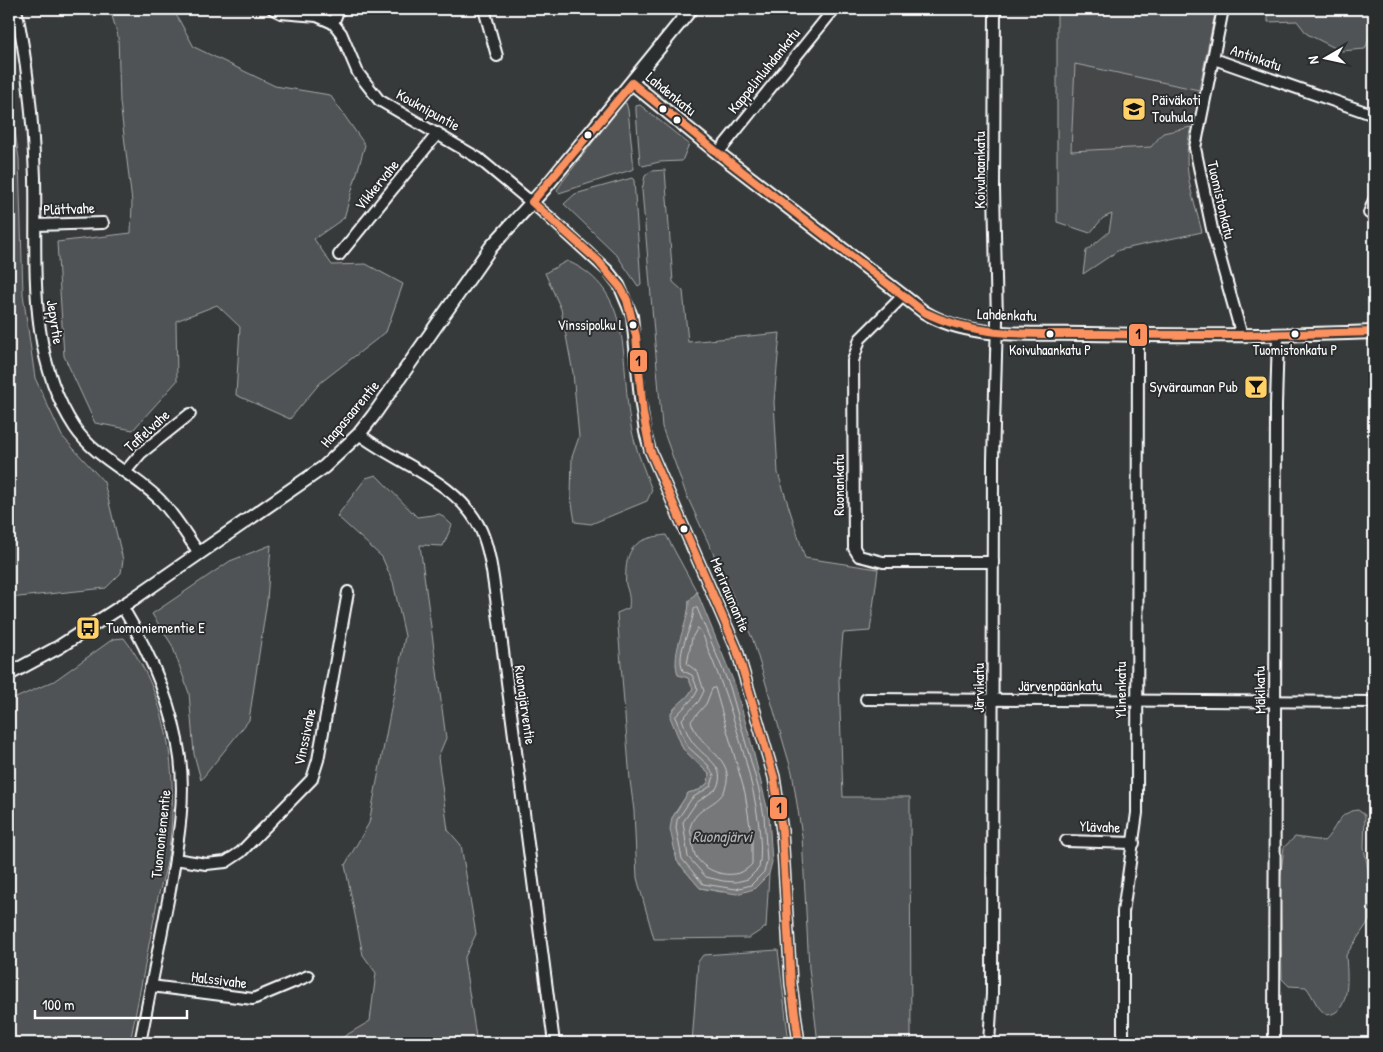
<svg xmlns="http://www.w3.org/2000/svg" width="1383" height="1052" font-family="'Patrick Hand',sans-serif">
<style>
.built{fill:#444748}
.green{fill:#505354;stroke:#a8a9aa}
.water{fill:#767879;stroke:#adaeaf}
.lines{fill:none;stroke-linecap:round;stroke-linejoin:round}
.shore{stroke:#c8c9c9;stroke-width:1}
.minor-casing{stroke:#fff;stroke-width:14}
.major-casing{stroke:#fff;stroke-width:16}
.minor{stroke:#2a2d2e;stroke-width:10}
.major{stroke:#2a2d2e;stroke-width:12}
.bus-1-casing{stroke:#2a2d2e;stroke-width:11}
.bus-1{stroke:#fa915f;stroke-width:8}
.bus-dot{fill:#fff;stroke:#2a2d2e;stroke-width:2}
.labels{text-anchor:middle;stroke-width:4;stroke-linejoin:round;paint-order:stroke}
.bus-label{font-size:14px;fill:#fff;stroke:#2a2d2e}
.street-label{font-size:15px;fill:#fff;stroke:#2a2d2e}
.poi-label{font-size:15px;fill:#fff;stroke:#2a2d2e;text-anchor:start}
.water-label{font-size:16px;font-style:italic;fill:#b4b5b5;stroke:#2a2d2e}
.line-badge{stroke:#2a2d2e;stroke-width:2}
.pale-badge-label{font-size:14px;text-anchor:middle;font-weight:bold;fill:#111}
</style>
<rect width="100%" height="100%" fill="#373a3b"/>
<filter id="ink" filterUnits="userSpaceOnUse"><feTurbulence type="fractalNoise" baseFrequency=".02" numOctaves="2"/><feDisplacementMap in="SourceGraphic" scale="10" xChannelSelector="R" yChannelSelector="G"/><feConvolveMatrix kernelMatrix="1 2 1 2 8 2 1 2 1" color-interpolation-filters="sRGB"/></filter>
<g filter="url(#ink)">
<path class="built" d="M1075,64L1199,90L1191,127L1163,133L1151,147L1071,151Z"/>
<g class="green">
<path d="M110,9H173L194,47L275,86L330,95L365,145L344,218L314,239L332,265L366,264L403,284L386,332L320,383L290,419L236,395L240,327L217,305L176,321L177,381L133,430L95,423L64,356L57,242L131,233L132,202L120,102L118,36Z"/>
<path d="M1057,9H1216L1199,90L1075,64L1071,151L1151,147L1163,133L1191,127C1181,169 1192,192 1202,232L1119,250L1083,274L1086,251L1109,232L1112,214L1103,218L1090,233L1057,222Z"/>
<path d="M1268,9H1373L1374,26L1365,49L1341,51L1307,34L1297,21L1268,22Z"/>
<path d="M9,90L19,159L23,294L35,378L62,436L104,482L123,560L121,573L106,588L9,598Z"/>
<path d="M623,103H626L628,110L634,169L559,193L557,190L563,181Z"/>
<path d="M640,105L689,144L682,161L659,162L643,166L640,163L636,111V106Z"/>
<path d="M665,170L673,282L683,291L688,342L780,333L774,402L778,473L805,558L878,569L870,631L843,633L839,680L843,797H910L911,1043H818L809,968L802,836L792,772L753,640L686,494L662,427L642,190L645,176L651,171Z"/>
<path d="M632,178L634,180L641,284L638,286L616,254L564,204L575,194Z"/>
<path d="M567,261C635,290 620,362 630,421C634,445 643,467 652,490L647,501L591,524L575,522L571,497L572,457L579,437L573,373L561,309L545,273Z"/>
<path d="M376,475L417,517L440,514L452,525L443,546L420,545L446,738L438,757L448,830L461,845L476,934L464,959L476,1037L474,1043H333L370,1021L376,973L363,955L345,865L369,823L405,636L393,582L382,557L337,516L366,478Z"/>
<path d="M666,535L697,592L689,601C689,622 679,644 676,666L688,678L693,688L685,701L671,712L683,749L709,774L708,783L699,790L688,793L672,818L671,829L677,861L700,888L721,892L754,889L769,874L766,927L749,938L654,939L637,878L634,811L630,780L617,613L629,608C630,598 629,594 626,585C625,580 626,574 626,569C628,543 642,538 666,535Z"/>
<path d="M271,545L267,601L249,720L201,780L194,754L189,693L172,645L152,614L230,561Z"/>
<path d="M124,638C171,699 179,782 168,856C166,870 161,884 158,897C149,946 139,995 130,1043H9V701L54,681L113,639Z"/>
<path d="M1358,810L1365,815L1364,848L1369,874V921L1346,955C1347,974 1352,1013 1327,1015C1316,1008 1314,997 1306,987L1289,986L1282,979L1280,881L1284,847L1295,837L1324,841C1337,829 1337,812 1358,810Z"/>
<path d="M778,950L789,1043H692L698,962L703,955Z"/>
</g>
<path class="water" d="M697,592L735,685L751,742L769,815L772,862L769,874L754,889L737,894L700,888L677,861L670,829L672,818L688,793L699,790L708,783L709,774L683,749L670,717C672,705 688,700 693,688L688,678L678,675C670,650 689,625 689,601Z"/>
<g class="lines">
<g class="shore">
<path d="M697,608L730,687L759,790L764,816L767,862L764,872L751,885L736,889L703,884L682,859L676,828L677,820L692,798L711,786L714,776L708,765L687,746L675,717L694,697L698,690L692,675L683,671C675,651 693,629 694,609Z"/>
<path d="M698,628C704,634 706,644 709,652C729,698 769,820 759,868L748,879L736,882L723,881L706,877L688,857L683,822L696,803L716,789C728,767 706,759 694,744C688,737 685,727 682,719L699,701L704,691L698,672L687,664L692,638Z"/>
<path d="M715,688L745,793L752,840V864C738,882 706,875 695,855C692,848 692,836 690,828C695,806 719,806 725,789C737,757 699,750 691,721L706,704L712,689Z"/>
</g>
<g class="minor-casing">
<g id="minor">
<path d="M16,9C28,64 33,121 35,178C37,261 26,354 75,428C96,459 135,474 161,501C175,516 187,536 199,553"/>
<path d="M273,9L281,13L317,16L333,23"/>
<path d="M339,9L333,23L341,33L358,73L379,100L478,158L549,217L608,271L619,285L632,316L640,398L645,432L650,450L737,650L774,777L782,831L791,984L799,1043"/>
<path d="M484,9L497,56"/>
<path d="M1223,9L1195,148L1212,229L1242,336"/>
<path d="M1214,59L1374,115"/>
<path d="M718,153L834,9"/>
<path d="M1369,213L1374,200"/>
<path d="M36,225L103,223"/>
<path d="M339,255L438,133"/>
<path d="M903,296L860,339L853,361L854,548L859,556L883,562H993"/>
<path d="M359,434C399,465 458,481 481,530C491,553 493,580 497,605L554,1043"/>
<path d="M125,472L141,453L190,414"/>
<path d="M122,606C150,653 173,704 180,758C186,802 177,847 170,890C160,941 150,992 140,1043"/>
<path d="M866,699L1374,702"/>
<path d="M1066,841L1134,843"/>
<path d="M175,859L206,864L226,862L241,852L312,779L318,760L348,592"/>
<path d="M151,986L253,999L308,976"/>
<path d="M989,1043L992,994L993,460L997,321L994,189L995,9"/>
<path d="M1123,1043V912L1137,813L1138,335"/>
<path d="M1274,1043L1276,405L1278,336"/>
</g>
</g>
<g class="major-casing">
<g id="major">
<path d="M632,83L718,153L924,312C971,341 1033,332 1087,334C1183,336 1278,336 1374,332"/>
<path d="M9,674L59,647L133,599L324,467L359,434L373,416L491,247L545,188L691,9"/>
</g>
</g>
<use href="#minor" class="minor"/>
<use href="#major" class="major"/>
<g class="bus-1-casing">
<path id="bus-1" d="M799,1043L791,984L782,831L774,777L737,650L650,450L643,413L636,336L627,300L620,287L598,261L532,202L632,83L718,153L924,312C980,340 1042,333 1103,334C1194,336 1284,335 1374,332"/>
</g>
<use href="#bus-1" class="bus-1"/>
</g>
</g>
<defs>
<g id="school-square" transform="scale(1.25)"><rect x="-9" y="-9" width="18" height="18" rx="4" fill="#ffd166" stroke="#2a2d2e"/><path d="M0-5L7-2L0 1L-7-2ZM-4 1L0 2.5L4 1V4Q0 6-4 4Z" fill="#111"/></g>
<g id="bar-square" transform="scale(1.25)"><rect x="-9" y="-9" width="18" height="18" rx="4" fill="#ffd166" stroke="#2a2d2e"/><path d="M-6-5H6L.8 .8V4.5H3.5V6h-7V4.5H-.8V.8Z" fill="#111"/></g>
<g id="bus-square" transform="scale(1.25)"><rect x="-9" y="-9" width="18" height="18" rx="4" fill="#ffd166" stroke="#2a2d2e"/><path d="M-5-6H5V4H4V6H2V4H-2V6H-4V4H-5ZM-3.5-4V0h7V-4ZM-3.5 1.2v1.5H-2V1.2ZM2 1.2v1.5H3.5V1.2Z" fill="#111"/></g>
</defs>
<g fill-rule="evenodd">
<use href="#school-square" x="1134" y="109"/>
<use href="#bar-square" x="1256" y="387"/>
<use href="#bus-square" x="88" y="628"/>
</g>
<g class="bus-dot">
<circle cx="663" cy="109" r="4.5"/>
<circle cx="677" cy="120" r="4.5"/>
<circle cx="588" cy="135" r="4.5"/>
<circle cx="633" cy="325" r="4.5"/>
<circle cx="1050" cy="334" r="4.5"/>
<circle cx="1295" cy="334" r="4.5"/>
<circle cx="684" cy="529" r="4.5"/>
</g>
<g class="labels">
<g class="bus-label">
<text x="624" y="330" text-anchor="end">Vinssipolku L</text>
<text x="1050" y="355">Koivuhaankatu P</text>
<text x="1295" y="355">Tuomistonkatu P</text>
</g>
<g class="street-label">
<text transform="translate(1256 58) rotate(19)" y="5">Antinkatu</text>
<text transform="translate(764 71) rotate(-51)" y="5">Kappelinluhdankatu</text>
<text transform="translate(671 94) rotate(39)" y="5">Lahdenkatu</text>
<text transform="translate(428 110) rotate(29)" y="5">Kouknipuntie</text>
<text transform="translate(980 170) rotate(-90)" y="5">Koivuhaankatu</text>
<text transform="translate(377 185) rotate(-51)" y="5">Vikkervahe</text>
<text transform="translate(1221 200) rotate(77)" y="5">Tuomistonkatu</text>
<text transform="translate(69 209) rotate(-2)" y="5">Plättvahe</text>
<text transform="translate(1007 315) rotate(2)" y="5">Lahdenkatu</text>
<text transform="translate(55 322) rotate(81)" y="5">Jepyrtie</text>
<text transform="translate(350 414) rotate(-50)" y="5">Haapasaarentie</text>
<text transform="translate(147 431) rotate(-42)" y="5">Taffelvahe</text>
<text transform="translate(839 485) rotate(-90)" y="5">Ruonankatu</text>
<text transform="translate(730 595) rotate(67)" y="5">Meriraumantie</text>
<text x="1060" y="691">Järvenpäänkatu</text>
<text transform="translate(979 688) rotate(-90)" y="5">Järvikatu</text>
<text transform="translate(1121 690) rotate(-90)" y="5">Ylinenkatu</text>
<text transform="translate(1260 690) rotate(-91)" y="5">Mäkikatu</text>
<text transform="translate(525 705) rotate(82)" y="5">Ruonajärventie</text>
<text transform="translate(305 737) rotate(-78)" y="5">Vinssivahe</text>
<text transform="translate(1100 827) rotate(2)" y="5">Ylävahe</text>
<text transform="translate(161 834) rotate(-84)" y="5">Tuomoniementie</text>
<text transform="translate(219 980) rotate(7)" y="5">Halssivahe</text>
</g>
<g class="poi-label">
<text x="1152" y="105">Päiväkoti<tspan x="1152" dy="17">Touhula</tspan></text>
<text x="1238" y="392" text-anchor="end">Syvärauman Pub</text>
<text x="106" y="633">Tuomoniementie E</text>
</g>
<g class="water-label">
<text x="722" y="842">Ruonajärvi</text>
</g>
</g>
<g class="line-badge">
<rect x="1128" y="323" width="20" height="24" rx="5" fill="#fa915f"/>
<rect x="629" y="349" width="19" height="24" rx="5" fill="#fa915f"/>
<rect x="769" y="796" width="19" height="24" rx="5" fill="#fa915f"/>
</g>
<g class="pale-badge-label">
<text x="1138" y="339">1</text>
<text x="638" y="366">1</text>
<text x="779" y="813">1</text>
</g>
<rect width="1383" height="1052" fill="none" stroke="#2a2d2e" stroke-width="30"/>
<rect x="15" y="15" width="1353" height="1022" fill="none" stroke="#fff" stroke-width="2" filter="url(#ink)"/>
<g transform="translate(1326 58) rotate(261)" stroke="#2a2d2e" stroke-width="4" paint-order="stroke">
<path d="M0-4L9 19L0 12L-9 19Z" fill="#ffffff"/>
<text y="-8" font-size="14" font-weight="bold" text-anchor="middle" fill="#ffffff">N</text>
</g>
<path d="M35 1010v8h152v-8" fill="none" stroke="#ffffff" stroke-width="2.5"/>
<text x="42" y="1010" font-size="15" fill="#ffffff" stroke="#2a2d2e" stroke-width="4" paint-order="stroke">100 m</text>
</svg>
